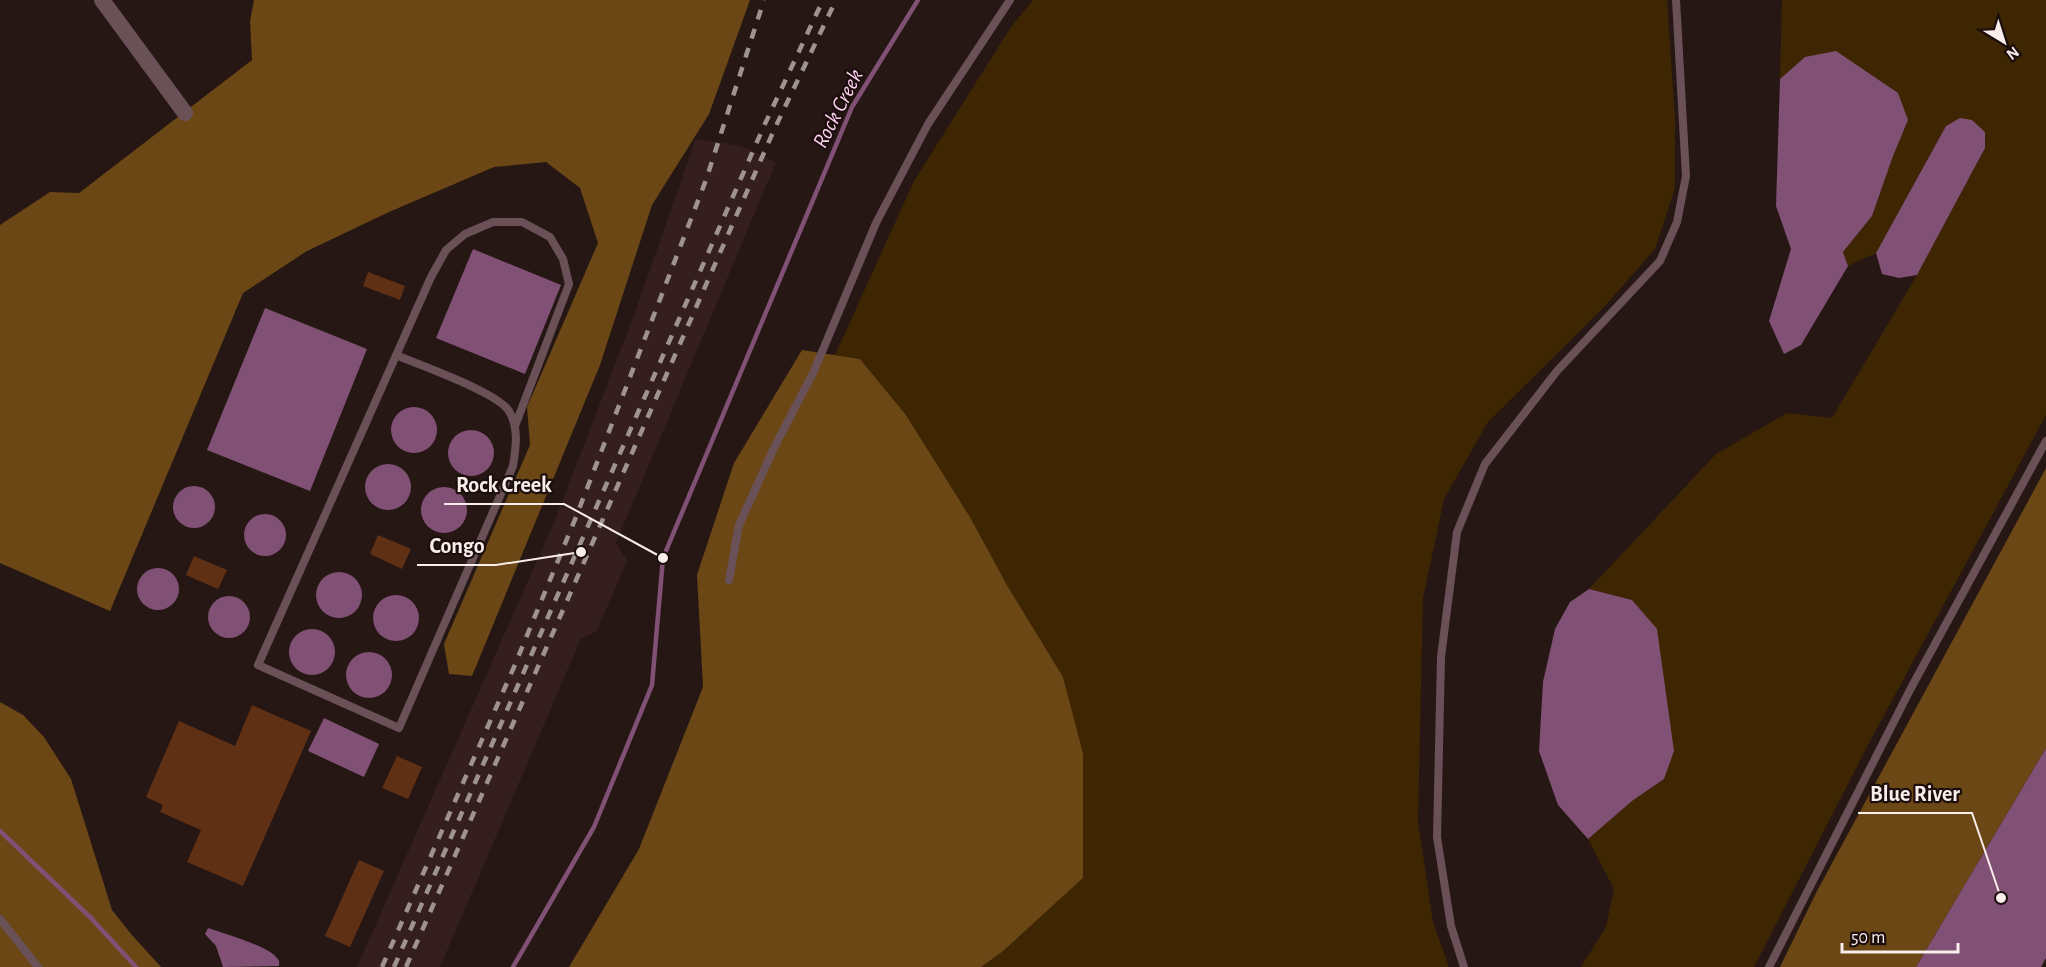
<svg xmlns="http://www.w3.org/2000/svg" width="2046" height="967" font-family="'Alegreya Sans',sans-serif">
<style>
.built{fill:#351f1e}
.green{fill:#3e2602}
.forest{fill:#6a4714}
.water{fill:#805174}
.lines{fill:none;stroke-linecap:round;stroke-linejoin:round}
.stream{stroke:#805174;stroke-width:4.5}
.building{fill:#603014}
.service{stroke:#6a5158;stroke-width:8}
.minor{stroke:#6a5158;stroke-width:16}
.rail{stroke:#9f9391;stroke-width:4.5;stroke-dasharray:10 10;stroke-linecap:butt}
.labels{text-anchor:middle;stroke-width:4.5;stroke-linejoin:round;paint-order:stroke}
.water-label{font-size:22px;font-style:italic;fill:#fed1f1;stroke:#1c0e0d}
.leader{fill:none;stroke:#f9eeec;stroke-width:2}
.callout-dot{fill:#f9eeec;stroke:#1c0e0d;stroke-width:2}
.callout-label{font-size:22px;text-anchor:middle;font-weight:bold;fill:#f9eeec;stroke:#1c0e0d;stroke-width:4.5;stroke-linejoin:round;paint-order:stroke}
</style>
<rect width="100%" height="100%" fill="#261715"/>
<path class="built" d="M696,139L741,146L776,162L616,543L627,561L596,632L581,638L440,967H357L556,518L634,315Z"/>
<g class="green">
<path d="M1033,0H1667L1675,119V188L1655,249L1604,307L1488,422L1444,499L1423,598L1418,821L1433,922L1449,967H981L1002,952L1083,878V753L1063,677L1008,587L970,517L906,415L860,359L835,355L914,181L1011,27Z"/>
<path d="M1782,0H2046V415L1868,745L1754,967H1581L1606,927L1614,889L1588,839L1632,801L1664,779L1632,600L1589,589L1716,454L1787,413L1832,418L1917,275L1985,148L1946,126L1876,253L1848,266L1843,252L1872,216L1893,156L1908,120L1805,57L1780,79Z"/>
</g>
<g class="forest">
<path d="M254,0H750L709,114L652,205L600,365L472,676L449,674L444,644L530,445L527,407L598,243L580,188L546,162L494,167L389,212L307,251L243,293L110,611L0,563V225L50,192L79,193L252,60L250,21Z"/>
<path d="M802,350L860,359L906,415L970,517L1008,587L1063,677L1083,753V878L1002,952L981,967H569L639,849L703,687L697,575L734,463Z"/>
<path d="M2046,468V748L1916,967H1780L1817,891Z"/>
<path d="M0,702L23,715L44,737L71,779L112,910L131,934L161,967H0Z"/>
</g>
<g class="water">
<path d="M1836,51L1898,93L1908,120L1893,156L1872,216L1843,252L1848,266L1801,345L1784,354L1769,321L1791,249L1776,206L1780,79L1805,57Z"/>
<path d="M1960,118L1972,120L1985,132V148L1917,275L1899,278L1882,274L1876,253L1946,126Z"/>
<path d="M473,249L561,285L525,374L436,338Z"/>
<path d="M265,308L367,349L310,491L207,450Z"/>
<circle cx="414" cy="430" r="23"/>
<circle cx="471" cy="453" r="23"/>
<circle cx="388" cy="487" r="23"/>
<circle cx="194" cy="507" r="21"/>
<circle cx="444" cy="510" r="23"/>
<circle cx="265" cy="535" r="21"/>
<circle cx="158" cy="589" r="21"/>
<circle cx="339" cy="595" r="23"/>
<path d="M1589,589L1632,600L1657,629L1674,751L1664,779L1632,801L1588,839L1558,805L1539,751L1543,682L1555,629L1570,602Z"/>
<circle cx="396" cy="618" r="23"/>
<circle cx="229" cy="617" r="21"/>
<circle cx="312" cy="652" r="23"/>
<circle cx="369" cy="675" r="23"/>
<path d="M324,718L379,744L364,777L308,751Z"/>
<path d="M2046,748V958L2041,967H1916Z"/>
<path d="M208,928C223,933 267,946 276,957C280,961 279,961 279,966L223,967L216,946L205,934Z"/>
</g>
<g class="lines">
<g class="stream">
<path d="M0,831L91,918L136,967"/>
<path d="M513,967L594,827L652,685L663,558L852,107L918,0"/>
</g>
</g>
<g class="building">
<path d="M368,272L405,286L400,300L363,286Z"/>
<path d="M378,535L411,549L402,569L370,554Z"/>
<path d="M194,556L227,570L218,589L186,575Z"/>
<path d="M252,705L311,731L243,886L187,862L201,830L160,812L163,805L146,797L179,721L235,746Z"/>
<path d="M397,756L422,767L408,799L382,788Z"/>
<path d="M359,860L384,871L350,947L325,936Z"/>
</g>
<g class="lines">
<g class="service">
<path d="M396,355C419,365 497,392 509,411C519,428 516,447 513,466L399,728L258,665L431,277L446,250L465,234L493,222H522L550,237L563,259L569,284L515,426"/>
<path d="M729,580L739,525L774,448L814,371L876,223L928,124L1010,0"/>
<path d="M0,919L38,967"/>
<path d="M1464,967L1451,926L1437,837L1441,657L1457,532L1485,464L1557,371L1660,261L1677,222L1686,176L1676,0"/>
<path d="M1769,967L1911,688L2046,441"/>
</g>
<path class="minor" d="M102,0L185,113"/>
<g class="rail">
<path d="M382,967L514,667L576,517L706,180L764,0"/>
<path d="M394,967L764,126L823,0"/>
<path d="M406,967L774,130L836,0"/>
</g>
</g>
<g class="labels">
<g class="water-label">
<text transform="translate(837 108) rotate(-63)" y="8">Rock Creek</text>
</g>
</g>
<path class="leader" d="M663 558L564 504H444M581 552L496 565H417M2001 898L1972 813H1858"/>
<g class="callout-dot">
<circle cx="663" cy="558" r="6"/>
<circle cx="581" cy="552" r="6"/>
<circle cx="2001" cy="898" r="6"/>
</g>
<g class="callout-label">
<text x="504" y="492">Rock Creek</text>
<text x="457" y="553">Congo</text>
<text x="1915" y="801">Blue River</text>
</g>
<g transform="translate(2004 42) rotate(142)" stroke="#1c0e0d" stroke-width="4.5" paint-order="stroke">
<path d="M0-4.5L10 22L0 15L-10 22Z" fill="#f9eeec"/>
<text y="-9" font-size="16" font-weight="bold" text-anchor="middle" fill="#f9eeec">N</text>
</g>
<path d="M1842 943v9h116v-9" fill="none" stroke="#f9eeec" stroke-width="3"/>
<text x="1851" y="943" font-size="18" fill="#f9eeec" stroke="#1c0e0d" stroke-width="4.5" paint-order="stroke">50 m</text>
</svg>
